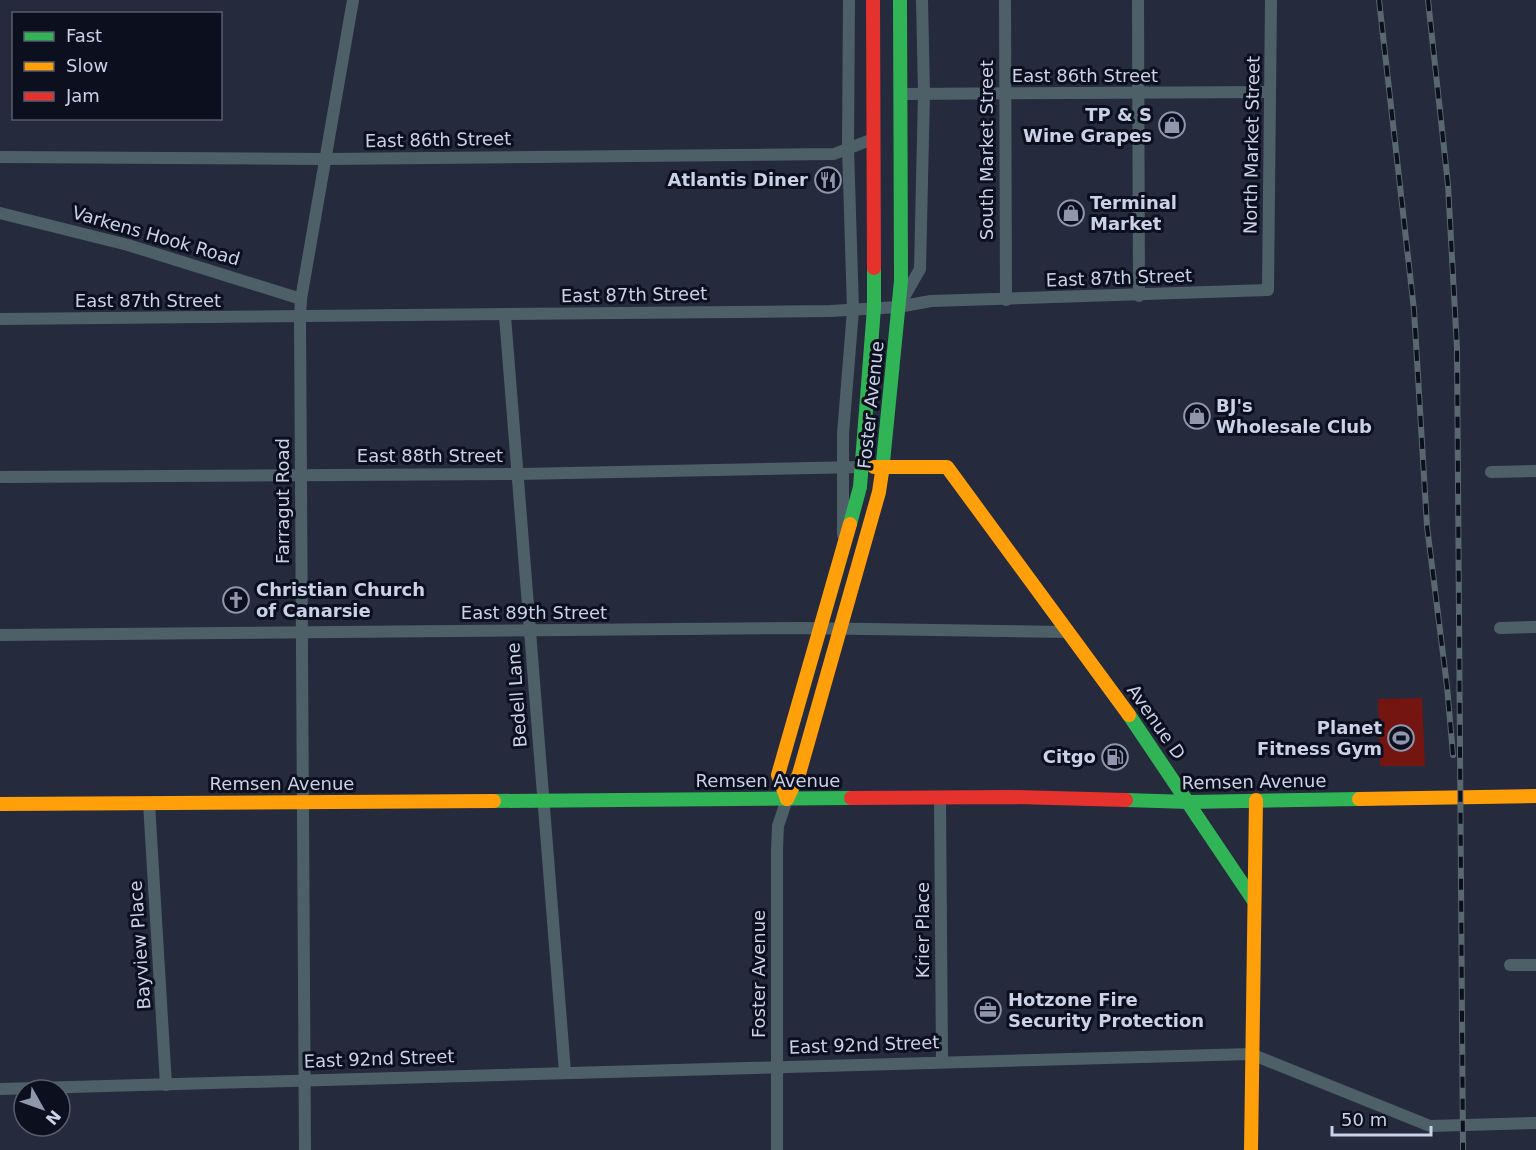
<svg xmlns="http://www.w3.org/2000/svg" width="1536" height="1150" font-family="'DejaVu Sans',sans-serif">
<style>
.green{fill:#751511}
.lines{fill:none;stroke-linecap:round;stroke-linejoin:round}
.street{stroke:#4d6067;stroke-width:12}
.fast{stroke:#30b455;stroke-width:14}
.slow{stroke:#ff9f0a;stroke-width:14}
.jam{stroke:#e5322d;stroke-width:14}
.rail-casing{stroke:#59676e;stroke-width:6}
.rail{stroke:#0b0f1e;stroke-width:4;stroke-dasharray:11;stroke-linecap:butt}
.labels{text-anchor:middle;stroke-width:6;stroke-linejoin:round;paint-order:stroke}
.street-label{font-size:18px;fill:#cad2e8;stroke:#0b0f1e}
.poi-label{font-size:18px;font-weight:bold;fill:#cad2e8;stroke:#0b0f1e;text-anchor:end}
</style>
<rect width="100%" height="100%" fill="#252a3c"/>
<path class="green" d="M1422,698L1425,766H1380L1378,699Z"/>
<g class="lines">
<g class="street">
<path d="M1005,0L1006,300"/>
<path d="M1138,0L1139,296"/>
<path d="M900,94L1270,92"/>
<path d="M0,157L324,159L834,154L873,139"/>
<path d="M0,213L128,245L301,299"/>
<path d="M900,304L920,269L924,93L922,0"/>
<path d="M505,316L565,1072"/>
<path d="M0,319L830,311L898,307L931,301L1268,290L1271,0"/>
<path d="M1491,472L1536,471"/>
<path d="M0,477L519,474L861,467"/>
<path d="M843,535V434L853,310L848,148L849,0"/>
<path d="M1500,628L1536,627"/>
<path d="M0,635L801,628L1069,632"/>
<path d="M940,799L942,1061"/>
<path d="M149,803L166,1085"/>
<path d="M1510,965H1536"/>
<path d="M0,1089L1251,1054L1430,1126L1536,1123"/>
<path d="M305,1150L300,318L301,299L353,0"/>
<path d="M777,1150V850L778,826L787,799"/>
</g>
<g class="fast">
<path d="M882,472L901,281L900,0"/>
<path d="M850,524L860,487L874,308V268"/>
<path d="M1129,715L1254,901"/>
<path d="M1126,800L1189,802L1359,799"/>
<path d="M494,801L851,798"/>
</g>
<g class="slow">
<path d="M874,467H947L1129,715"/>
<path d="M787,799L799,774L879,492L882,472"/>
<path d="M787,799L778,775L850,524"/>
<path d="M1359,799L1536,796"/>
<path d="M0,804L494,801"/>
<path d="M1251,1150L1256,800"/>
</g>
<g class="jam">
<path d="M873,0L874,268"/>
<path d="M851,798L1013,797L1126,800"/>
</g>
<g class="rail-casing">
<g id="rail">
<path d="M1379,0L1414,310L1427,526L1447,686L1453,755"/>
<path d="M1428,0L1448,185L1457,348L1463,1150"/>
</g>
</g>
<use href="#rail" class="rail"/>
</g>
<defs>
<g id="shop-ring" transform="scale(1.35)"><circle r="9.5" fill="#0b0f1e" stroke="#9097ac" stroke-width="1.5"/><path d="M-5-2.5h2.3a2.7 3.5 0 0 1 5.4 0H5L5.5 6h-11ZM-1.5-2.5h3a1.5 2.3 0 0 0-3 0Z" fill="#9097ac"/></g>
<g id="restaurant-ring" transform="scale(1.35)"><circle r="9.5" fill="#0b0f1e" stroke="#9097ac" stroke-width="1.5"/><path d="M-5-6h1v4h1v-4h1v4h1v-4h1v5L-1.5 .5V6h-2V.5L-5-1ZM5-6V6H3V1.5H1.5Q1.5-4 5-6Z" fill="#9097ac"/></g>
<g id="church-ring" transform="scale(1.35)"><circle r="9.5" fill="#0b0f1e" stroke="#9097ac" stroke-width="1.5"/><path d="M-1.2-6h2.4v3.5h3.3v2.4h-3.3V6h-2.4V-.1h-3.3v-2.4h3.3Z" fill="#9097ac"/></g>
<g id="stadium-ring" transform="scale(1.35)"><circle r="9.5" fill="#0b0f1e" stroke="#9097ac" stroke-width="1.5"/><path d="M0-5a6.5 5 0 1 0 0 10a6.5 5 0 1 0 0-10ZM-3.5-1.8h7v3.6h-7Z" fill="#9097ac"/></g>
<g id="fuel-ring" transform="scale(1.35)"><circle r="9.5" fill="#0b0f1e" stroke="#9097ac" stroke-width="1.5"/><path d="M-5.5-6h7V0h2V4h1.3V-2.5L3-4.5l.8-.8L6-3V5H2.5V1h-1V6h-7ZM-4.2-4.7v3.2H.2V-4.7Z" fill="#9097ac"/></g>
<g id="office-ring" transform="scale(1.35)"><circle r="9.5" fill="#0b0f1e" stroke="#9097ac" stroke-width="1.5"/><path d="M-6-3h4V-5.5h4V-3h4V5H-6ZM-1-4.5V-3h2v-1.5ZM-6 0V1H6V0Z" fill="#9097ac"/></g>
</defs>
<g fill-rule="evenodd">
<use href="#shop-ring" x="1172" y="125"/>
<use href="#restaurant-ring" x="828" y="180"/>
<use href="#shop-ring" x="1071" y="213"/>
<use href="#shop-ring" x="1197" y="416"/>
<use href="#church-ring" x="236" y="600"/>
<use href="#stadium-ring" x="1401" y="738"/>
<use href="#fuel-ring" x="1115" y="757"/>
<use href="#office-ring" x="988" y="1010"/>
</g>
<g class="labels">
<g class="street-label">
<text x="1085" y="82">East 86th Street</text>
<text transform="translate(438 140) rotate(-1)" y="6">East 86th Street</text>
<text transform="translate(1252 145) rotate(-89)" y="6">North Market Street</text>
<text transform="translate(987 150) rotate(-90)" y="6">South Market Street</text>
<text transform="translate(156 236) rotate(16)" y="6">Varkens Hook Road</text>
<text transform="translate(1119 278) rotate(-2)" y="6">East 87th Street</text>
<text transform="translate(634 295) rotate(-1)" y="6">East 87th Street</text>
<text x="148" y="307">East 87th Street</text>
<text transform="translate(871 405) rotate(-84)" y="6">Foster Avenue</text>
<text x="430" y="462">East 88th Street</text>
<text transform="translate(283 501) rotate(-90)" y="6">Farragut Road</text>
<text x="534" y="619">East 89th Street</text>
<text transform="translate(517 695) rotate(-94)" y="6">Bedell Lane</text>
<text transform="translate(1156 722) rotate(55)" y="6">Avenue D</text>
<text x="768" y="787">Remsen Avenue</text>
<text transform="translate(1254 782) rotate(-1)" y="6">Remsen Avenue</text>
<text x="282" y="790">Remsen Avenue</text>
<text transform="translate(923 930) rotate(-90)" y="6">Krier Place</text>
<text transform="translate(140 945) rotate(-94)" y="6">Bayview Place</text>
<text transform="translate(759 974) rotate(-90)" y="6">Foster Avenue</text>
<text transform="translate(864 1045) rotate(-2)" y="6">East 92nd Street</text>
<text transform="translate(379 1059) rotate(-2)" y="6">East 92nd Street</text>
</g>
<g class="poi-label">
<text x="1152" y="121">TP &amp; S<tspan x="1152" dy="21">Wine Grapes</tspan></text>
<text x="808" y="186">Atlantis Diner</text>
<text x="1090" y="209" text-anchor="start">Terminal<tspan x="1090" dy="21">Market</tspan></text>
<text x="1216" y="412" text-anchor="start">BJ's<tspan x="1216" dy="21">Wholesale Club</tspan></text>
<text x="256" y="596" text-anchor="start">Christian Church<tspan x="256" dy="21">of Canarsie</tspan></text>
<text x="1382" y="734">Planet<tspan x="1382" dy="21">Fitness Gym</tspan></text>
<text x="1096" y="763">Citgo</text>
<text x="1008" y="1006" text-anchor="start">Hotzone Fire<tspan x="1008" dy="21">Security Protection</tspan></text>
</g>
</g>
<rect x="12" y="12" width="210" height="108" fill="#0b0f1e" stroke="#575d6f" stroke-width="1.5"/>
<rect x="24" y="32" width="30" height="9" fill="#30b455" stroke="#575d6f" stroke-width="1.5"/>
<text x="66" y="42" font-size="18" fill="#cad2e8">Fast</text>
<rect x="24" y="62" width="30" height="9" fill="#ff9f0a" stroke="#575d6f" stroke-width="1.5"/>
<text x="66" y="72" font-size="18" fill="#cad2e8">Slow</text>
<rect x="24" y="92" width="30" height="9" fill="#e5322d" stroke="#575d6f" stroke-width="1.5"/>
<text x="66" y="102" font-size="18" fill="#cad2e8">Jam</text>
<g transform="translate(42 1108) rotate(130)"><circle r="28" fill="#0b0f1e" stroke="#575d6f" stroke-width="1.5"/>
<path d="M0-4.5L10 22L0 15L-10 22Z" fill="#9097ac"/>
<text y="-9" font-size="16" font-weight="bold" text-anchor="middle" fill="#cad2e8">N</text>
</g>
<path d="M1332 1126v9h99v-9" fill="none" stroke="#cad2e8" stroke-width="3"/>
<text x="1341" y="1126" font-size="18" fill="#cad2e8" stroke="#0b0f1e" stroke-width="4.5" paint-order="stroke">50 m</text>
</svg>
